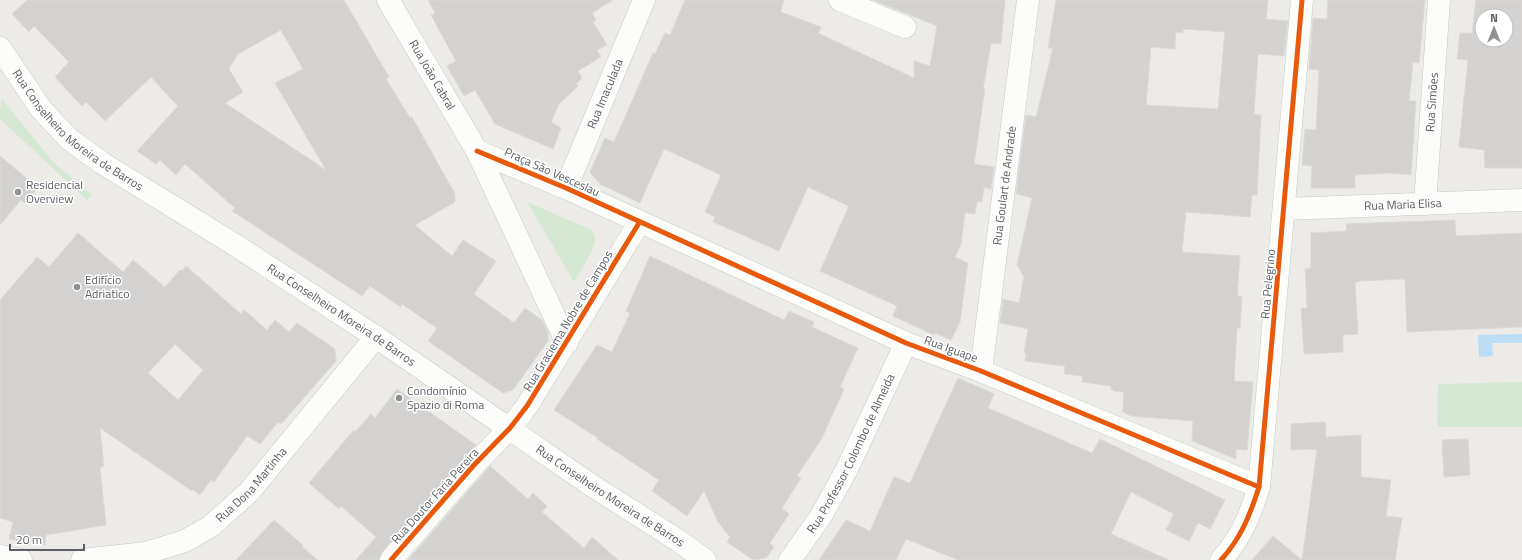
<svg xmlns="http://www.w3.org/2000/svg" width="1522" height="560" font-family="'Titillium Web',sans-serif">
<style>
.green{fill:#d5e8d3}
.water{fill:#bbdef6}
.building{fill:#d3d2d0;stroke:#dcdad6;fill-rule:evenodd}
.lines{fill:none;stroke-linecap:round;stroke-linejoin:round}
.street-casing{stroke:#c8c8c8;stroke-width:23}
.secondary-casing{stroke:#c9c9c9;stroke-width:23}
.street{stroke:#fcfcfb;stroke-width:22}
.secondary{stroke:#fcfcfb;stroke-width:22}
.cycleway-casing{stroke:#fff;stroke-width:8}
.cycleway{stroke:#e8590c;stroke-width:5}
.poi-dot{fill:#8f9192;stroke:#fff;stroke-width:1.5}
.labels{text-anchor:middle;stroke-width:3;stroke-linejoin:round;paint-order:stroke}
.street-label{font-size:12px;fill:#5c6065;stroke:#fff}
.poi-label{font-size:12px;fill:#5c6065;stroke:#fff;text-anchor:start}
</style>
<rect width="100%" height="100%" fill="#edebe7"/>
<g class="green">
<path d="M1,98L54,163L92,195L87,200L0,119Z"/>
<path d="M527,202L589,229C593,231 595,234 595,239C595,250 580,271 574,282Z"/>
<path d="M1522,382V427H1437L1438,384Z"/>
</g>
<path class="water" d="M1522,334V343H1492L1493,356L1479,357L1478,335Z"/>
<g class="building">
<path d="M27,0H344L389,77L386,79L410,118L412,117L455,194V202L415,225L452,256L463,240L496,261L474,294L514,323L525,308L542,320L548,332V341L513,390L503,393L428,341L437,328L402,304L401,307L370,286L362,296L232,211L235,208L185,164L176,175L160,160L156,164L137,151L178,106L151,77L105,121L86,102L82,106L55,77L69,62L34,26L29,32L12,14ZM281,30L303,69L275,83L326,170L225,103L243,92L229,69L238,54Z"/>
<path d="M428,0H613L592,13L596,20L593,22L607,45L597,50L601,57L578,71L582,78L576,84L578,86L559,104L551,122L561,128L553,149L495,124L475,90L464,96L447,66L456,61L431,15L435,13Z"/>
<path d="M685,0H784L781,12L821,27L818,33L914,78V61L930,66L937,26L873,0H1005L1001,44L991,43L983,89H985L974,164L994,167L991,189L984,187L982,202L977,201L975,214L965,213L961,244L955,257L968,263L960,322L951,340L935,333L934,335L893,316L897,306L820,271L849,206L808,187L779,251L713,222L715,217L705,212L721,175L664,149L640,203L600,184L590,172L605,138L614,142L653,53L655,54L665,33L670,35Z"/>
<path d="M1056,0H1268L1266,19L1288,21L1284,56L1258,54L1254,114L1261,115L1257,195H1252L1250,217L1186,212L1182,252L1240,256L1237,296H1242L1240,328H1237L1234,381L1253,382L1247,450L1236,449V459L1192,441L1193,421L1131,416L1123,412L1124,392L1114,391L1111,389V386L1082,382V376L1064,374L1065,366L1025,361L1026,353H1024L1028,329L1000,323L1003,299L1019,303L1024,277L1017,265L1032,198L1016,194L1026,115L1036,117L1053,48H1048ZM1183,29L1225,32L1218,109L1146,105L1151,47L1175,49L1176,32L1183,33Z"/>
<path d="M1328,0H1425L1419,63L1413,62L1409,101H1416L1411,175L1391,173L1355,175V188H1311L1312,166L1302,165L1305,129L1316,130L1317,111L1319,70L1309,69L1313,18L1327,19Z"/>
<path d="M1476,0H1522V168H1485L1484,150L1459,147L1468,60L1457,59L1460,33H1472ZM1482,16H1506V40H1482Z"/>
<path d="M0,156L38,188L25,203L21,200L0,225Z"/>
<path d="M1455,220L1456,236L1522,233V327L1407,332L1405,279L1358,281V282H1355L1358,334L1343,335V352L1304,354L1301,308H1307L1305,269L1311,268V233L1347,231L1346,224Z"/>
<path d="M78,233L123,272L133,260L165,287L180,270L182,271L186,266L241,314L244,310L267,330L275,320L289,332L297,323L335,349L336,361L281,424L278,422L260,444L247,436L214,482L211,480L200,495L192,489V491L100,428L104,466L100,467L106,525L46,535L45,545L9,539L13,522L0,518V300L37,257L49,267ZM175,344L203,370L178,400L148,373Z"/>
<path d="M650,256L784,320L789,311L814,322L812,327L858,348L840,387L844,389L822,438L797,476L801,478L782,508L789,514L770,543L774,547L766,558L753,560L727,542L730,537L718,522L704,491L687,516L652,491L659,480L597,439L598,438L554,410L597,345L612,352L630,313L626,311Z"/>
<path d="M958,378L994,394L988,408L1092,453L1100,439L1225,500L1210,529L1198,523L1189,541L1166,530L1174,514L1131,492L1111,534L1169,560H958L906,539L896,560H819L846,520L870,531L894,477L910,483Z"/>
<path d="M397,389L476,445L382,552L379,560H356L376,537L341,506L339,509L309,483L354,430L355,432L371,414L375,418Z"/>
<path d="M1325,422L1326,437L1361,435V477L1391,480L1386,516L1402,518L1395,560H1252L1273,536L1302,560L1317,449L1291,450V424Z"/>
<path d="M1468,439L1470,475L1444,477L1442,440Z"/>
<path d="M490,466L528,499L533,493L547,506L542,512L584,548L592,537L618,560H408Z"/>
<path d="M274,520L303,545L302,547L318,560H236Z"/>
</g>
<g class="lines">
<g class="street-casing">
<g id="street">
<path id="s1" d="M388,0L477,151L567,343"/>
<path d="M840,0L905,27"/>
<path d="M477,151L566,188L906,343L981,371L1259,487"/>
<path id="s2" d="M566,188L644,0"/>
<path id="s3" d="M1425,204L1439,0"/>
<path id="s4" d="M1285,209L1522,200"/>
<path id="s5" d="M981,371L1028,0"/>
<path d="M0,556L21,560"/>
<path id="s6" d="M82,560L146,553L185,541L211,526L249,492L376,337"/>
<path d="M391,560L474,465L510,428L527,406L639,223"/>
<path id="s7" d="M790,560L821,516L847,469L906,343"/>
<path d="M1221,560C1241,538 1250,515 1259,487L1302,0"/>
</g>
</g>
<g class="secondary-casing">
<g id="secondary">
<path id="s8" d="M0,48L41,109L69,139L102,163L232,243L376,337L591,485L679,541L705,560"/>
</g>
</g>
<use href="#street" class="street"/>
<use href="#secondary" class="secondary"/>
<g class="cycleway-casing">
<g id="cycleway">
<path d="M477,151L566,188L906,343L981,371L1259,487"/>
<path d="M391,560L474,465L510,428L527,406L639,223"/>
<path d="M1221,560C1241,538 1250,515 1259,487L1302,0"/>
</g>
</g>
<use href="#cycleway" class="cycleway"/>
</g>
<g class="poi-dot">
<circle cx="18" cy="192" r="4"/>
<circle cx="77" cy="287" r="4"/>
<circle cx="399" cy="398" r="4"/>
</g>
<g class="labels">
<g class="street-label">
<text dy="4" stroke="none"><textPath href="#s1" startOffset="87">Rua João Cabral</textPath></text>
<text dy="4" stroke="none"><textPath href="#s2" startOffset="102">Rua Imaculada</textPath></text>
<text dy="4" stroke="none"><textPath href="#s3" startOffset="102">Rua Simões</textPath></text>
<text dy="4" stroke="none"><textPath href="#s8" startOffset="115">Rua Conselheiro Moreira de Barros</textPath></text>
<text transform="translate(552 172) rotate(24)" y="4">Praça São Vesceslau</text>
<text dy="4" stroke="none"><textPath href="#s5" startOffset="187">Rua Goulart de Andrade</textPath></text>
<text dy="4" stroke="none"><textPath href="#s4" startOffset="118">Rua Maria Elisa</textPath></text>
<text transform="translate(1268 284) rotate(-85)" y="4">Rua Pelegrino</text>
<text dy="4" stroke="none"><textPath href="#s8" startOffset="439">Rua Conselheiro Moreira de Barros</textPath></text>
<text transform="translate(568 321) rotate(-59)" y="4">Rua Graciema Nobre de Campos</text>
<text transform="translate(951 349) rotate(20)" y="4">Rua Iguape</text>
<text dy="4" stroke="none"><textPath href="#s7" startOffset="123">Rua Professor Colombo de Almeida</textPath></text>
<text dy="4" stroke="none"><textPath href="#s6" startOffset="193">Rua Dona Martinha</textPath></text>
<text dy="4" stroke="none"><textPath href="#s8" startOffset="763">Rua Conselheiro Moreira de Barros</textPath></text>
<text transform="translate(435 496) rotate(-48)" y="4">Rua Doutor Faria Pereira</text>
</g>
<g class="poi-label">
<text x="26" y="189">Residencial<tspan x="26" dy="14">Overview</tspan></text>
<text x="85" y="284">Edifício<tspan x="85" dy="14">Adriatico</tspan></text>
<text x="407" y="395">Condomínio<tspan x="407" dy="14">Spazio di Roma</tspan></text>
</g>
</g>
<g transform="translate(1494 28)"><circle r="19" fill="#ffffff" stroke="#bebfc1"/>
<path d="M0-3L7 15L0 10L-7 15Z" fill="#8f9192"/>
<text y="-6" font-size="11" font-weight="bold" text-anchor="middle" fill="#5c6065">N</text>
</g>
<path d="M10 544v6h74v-6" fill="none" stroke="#5c6065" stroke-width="2"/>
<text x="16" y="544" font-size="12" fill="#5c6065" stroke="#ffffff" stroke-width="3" paint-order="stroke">20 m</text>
</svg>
